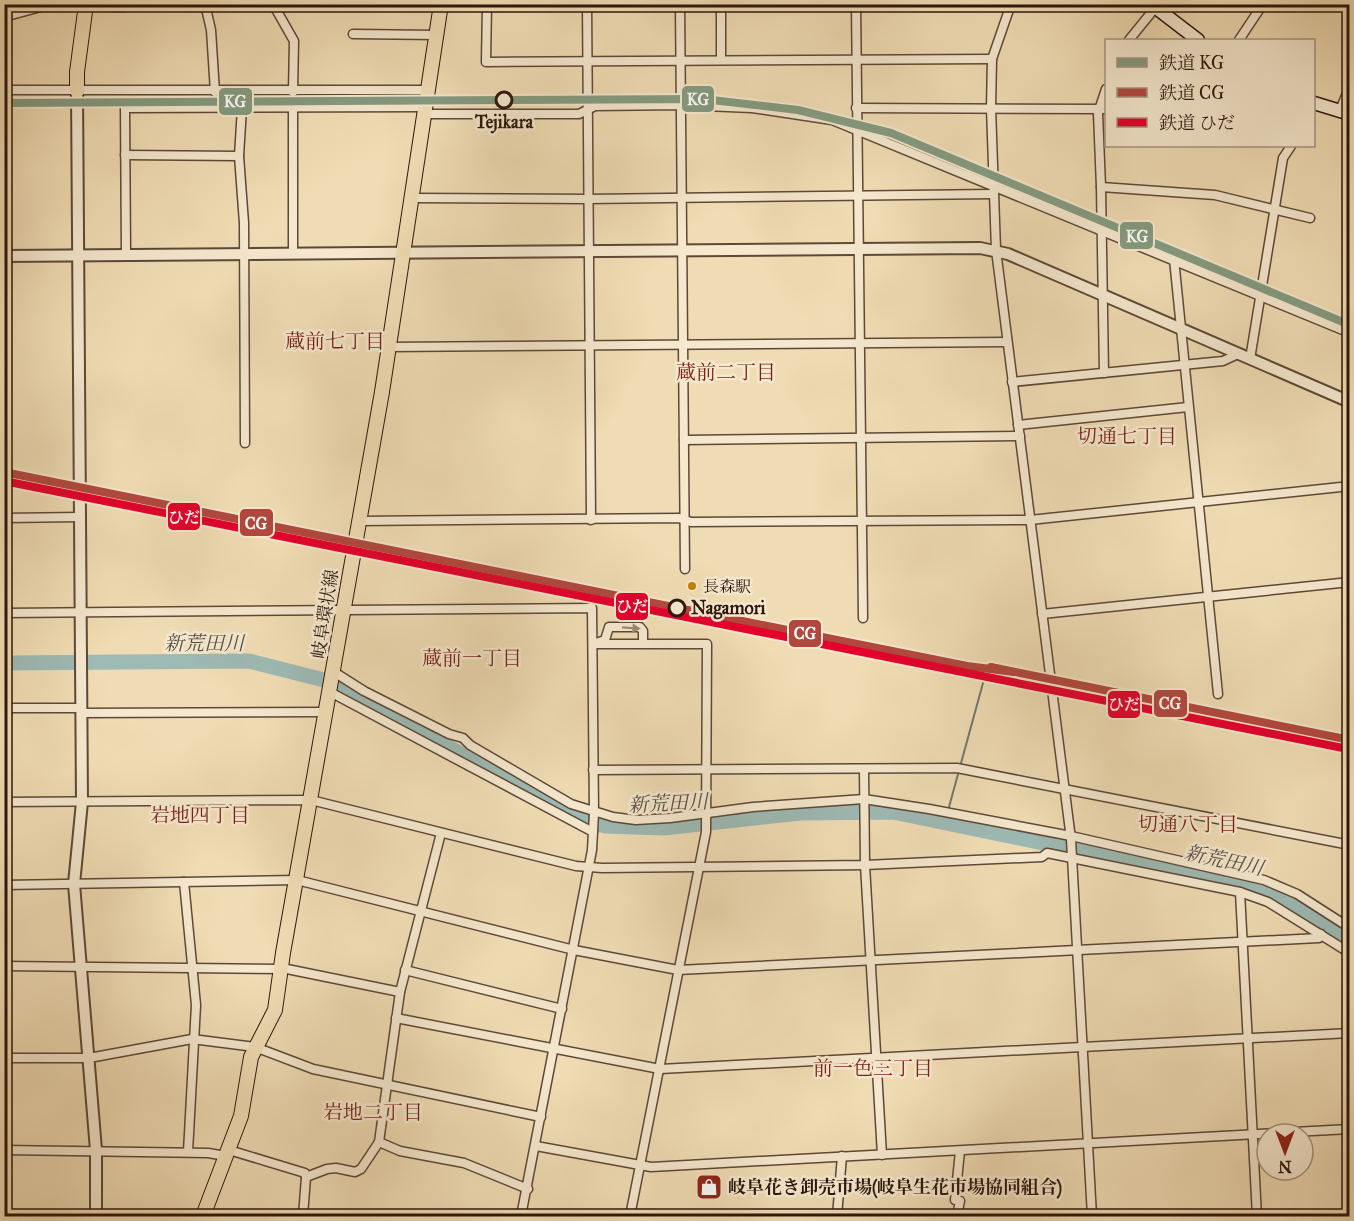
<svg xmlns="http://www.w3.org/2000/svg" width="1354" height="1221" font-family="'IM FELL Great Primer','Noto Serif JP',serif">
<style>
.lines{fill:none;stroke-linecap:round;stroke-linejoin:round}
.stream{stroke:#707872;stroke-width:2}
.river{stroke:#9dbab5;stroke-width:15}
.minor-casing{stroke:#5d4837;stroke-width:11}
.tertiary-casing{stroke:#5d4837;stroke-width:14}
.secondary-casing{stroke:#2c160d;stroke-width:15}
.primary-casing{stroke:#2c160d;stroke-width:16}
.minor{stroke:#f5e8ce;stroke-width:8}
.tertiary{stroke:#f5e8ce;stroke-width:10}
.secondary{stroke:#f5e8ce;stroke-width:12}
.primary{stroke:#f0dcb4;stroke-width:14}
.rail-1-casing{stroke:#f5e8ce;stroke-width:12}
.rail-2-casing{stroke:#f5e8ce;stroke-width:12}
.rail-3-casing{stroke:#f5e8ce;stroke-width:12}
.rail-1{stroke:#849b81;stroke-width:8}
.rail-2{stroke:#b2473e;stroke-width:8}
.rail-3{stroke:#e4002b;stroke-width:8}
.oneway{fill:#9b8a77}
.stop-dot{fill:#f5e8ce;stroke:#2c160d;stroke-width:3}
.bus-dot{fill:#c48203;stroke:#f5e8ce;stroke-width:2}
.labels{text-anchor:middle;stroke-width:5;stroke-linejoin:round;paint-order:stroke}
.bus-label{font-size:16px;fill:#2c160d;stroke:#f5e8ce;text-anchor:start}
.stop-label{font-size:18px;font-weight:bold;fill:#2c160d;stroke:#f5e8ce}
.street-label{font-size:18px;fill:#2c160d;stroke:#f5e8ce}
.poi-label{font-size:18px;font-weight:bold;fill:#2c160d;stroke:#f5e8ce;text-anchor:start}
.neighbourhood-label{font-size:20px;fill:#7a1f14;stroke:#f5e8ce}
.water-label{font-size:20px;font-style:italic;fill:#544f48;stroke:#f5e8ce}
.line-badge{stroke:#f5e8ce;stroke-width:2}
.badge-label{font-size:16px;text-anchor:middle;font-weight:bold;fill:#fff}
</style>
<rect width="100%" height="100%" fill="#f0dcb4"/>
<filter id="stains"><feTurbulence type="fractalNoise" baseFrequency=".00333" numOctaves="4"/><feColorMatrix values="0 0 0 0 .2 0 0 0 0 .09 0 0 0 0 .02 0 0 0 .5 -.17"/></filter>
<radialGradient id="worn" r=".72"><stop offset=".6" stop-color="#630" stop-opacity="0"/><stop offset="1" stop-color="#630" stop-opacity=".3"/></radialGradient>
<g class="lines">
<path class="stream" d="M949,807L983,683"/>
<path class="river" d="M4,663L249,661L324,680L574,815L605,826L664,828L800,813L893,812L1265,889L1350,940"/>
<g class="minor-casing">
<g id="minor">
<path d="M205,4L211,30L215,92"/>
<path d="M273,4L294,41L293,92"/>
<path d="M487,4L486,62L992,59"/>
<path d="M587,4L591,520"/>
<path d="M680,4L685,569"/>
<path d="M721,4V60"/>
<path d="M856,4L863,618"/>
<path d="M1011,4L992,59L991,108L996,250L1071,839L1092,1216"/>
<path d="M4,17L48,5L124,7L144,4"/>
<path d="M353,34L437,35"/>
<path d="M1129,40L1155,8"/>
<path d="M1239,40L1263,4"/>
<path d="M4,90H429"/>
<path d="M242,108L239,156L244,223L245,443"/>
<path d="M856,108L1106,109"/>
<path d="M1340,110L1350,86"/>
<path d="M425,114H579L595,106L681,105L752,108L832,120L1350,333"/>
<path d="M125,155L239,156"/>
<path d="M1101,187L1215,195L1310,218"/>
<path d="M413,198L588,199L994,194"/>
<path d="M293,254V108"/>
<path d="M126,255L125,108L426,107"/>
<path d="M1174,259L1218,694"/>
<path d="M389,347L1007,342"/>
<path d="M1250,359L1283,158L1291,146"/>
<path d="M1104,373L1101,187L1098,113L1106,89"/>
<path d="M1012,382L1223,361L1238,354"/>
<path d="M1018,425L1188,407"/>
<path d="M684,440L1020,436"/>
<path d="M4,518L81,517"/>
<path d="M359,521L679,518L691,522L1030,520L1350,486"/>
<path d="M4,613L592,608L594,813L592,850L521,1216"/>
<path d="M1042,614L1350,582"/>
<path d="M334,672L364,691L449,734L463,738L470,745L571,804L613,817L636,820L670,818L753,807L864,799L929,809L1071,836L1264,880L1297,894L1350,928"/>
<path d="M330,692L593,832"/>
<path d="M4,708H82"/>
<path d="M82,713L326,712"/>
<path d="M864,769L865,865L882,1155"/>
<path d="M593,770L957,768L1350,845"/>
<path d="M4,802L311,800L576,866L602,868L865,865L1042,857L1047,853L1240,892L1257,1216"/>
<path d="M184,882L196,1005L188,1152"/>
<path d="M4,885L297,880L574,950L678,970L1319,938L1321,934"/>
<path d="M1240,892L1268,902L1350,953"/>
<path d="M4,966L287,969L400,992"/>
<path d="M405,970L562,1009"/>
<path d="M396,1018L660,1069L1350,1033"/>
<path d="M4,1058H89L192,1039L255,1047L313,1069L541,1117"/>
<path d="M379,1142L400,1151L464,1163L528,1189"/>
<path d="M536,1146L651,1167L1350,1129"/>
<path d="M4,1150L208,1153L226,1156"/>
<path d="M229,1150L305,1173L306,1177"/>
<path d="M306,1177L327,1169L336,1168L355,1172L361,1169L379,1142L400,992L441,833"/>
<path d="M303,1216L306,1177"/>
<path d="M630,1216L706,832L707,644H593L605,640L609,627H640L643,631V644"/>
<path d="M837,1216L842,1156"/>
<path d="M957,1216L960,1201L955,1200L960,1151"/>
</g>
</g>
<g class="tertiary-casing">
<g id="tertiary">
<path d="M77,91L82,802L74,884L96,1150V1216"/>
<path d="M4,256L980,248L1008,254L1350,402"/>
</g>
</g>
<g class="secondary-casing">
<g id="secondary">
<path d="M1151,4L1198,40"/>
<path d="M1314,103L1350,114"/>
</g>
</g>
<g class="primary-casing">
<g id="primary">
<path d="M77,91V72L86,4"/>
<path d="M203,1216L241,1116L251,1057L275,1010L283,953L382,392L441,4"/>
</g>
</g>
<use href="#minor" class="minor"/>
<use href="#tertiary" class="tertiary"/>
<use href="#secondary" class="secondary"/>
<use href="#primary" class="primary"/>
<g class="rail-1-casing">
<path id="rail-1" d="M4,103L703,99L798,110L891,133L1350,325"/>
</g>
<g class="rail-2-casing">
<g id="rail-2">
<path d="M4,472L847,642L967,666L1014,672"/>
<path d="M991,667L1350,740"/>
</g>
</g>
<g class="rail-3-casing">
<path id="rail-3" d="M4,481L1348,749"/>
</g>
<use href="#rail-1" class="rail-1"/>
<use href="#rail-2" class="rail-2"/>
<use href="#rail-3" class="rail-3"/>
</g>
<defs><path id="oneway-solid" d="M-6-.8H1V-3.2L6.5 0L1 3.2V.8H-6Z" transform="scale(1.5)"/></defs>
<use class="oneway" href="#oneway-solid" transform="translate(631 628) rotate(4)"/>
<defs>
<g id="shop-square" transform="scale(1.35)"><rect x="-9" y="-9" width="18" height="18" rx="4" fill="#8f2418" stroke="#f5e8ce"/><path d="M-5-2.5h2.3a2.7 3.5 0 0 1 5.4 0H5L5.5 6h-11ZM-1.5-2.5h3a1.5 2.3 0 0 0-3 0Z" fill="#fff"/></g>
</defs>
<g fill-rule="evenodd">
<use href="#shop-square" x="709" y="1187"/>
</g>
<g class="stop-dot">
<circle cx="504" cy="100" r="8"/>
<circle cx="677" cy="608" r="8"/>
</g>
<circle class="bus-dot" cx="692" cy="586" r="5"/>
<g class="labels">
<g class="bus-label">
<text x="703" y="592">長森駅</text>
</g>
<g class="stop-label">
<text x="504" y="128">Tejikara</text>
<text x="691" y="614" text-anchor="start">Nagamori</text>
</g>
<g class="street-label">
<text transform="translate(325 614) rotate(-81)" y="6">岐阜環状線</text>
</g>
<g class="poi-label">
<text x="728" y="1193">岐阜花き卸売市場(岐阜生花市場協同組合)</text>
</g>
<g class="neighbourhood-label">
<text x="335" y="348">蔵前七丁目</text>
<text x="726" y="379">蔵前二丁目</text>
<text x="1127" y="443">切通七丁目</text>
<text x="472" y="665">蔵前一丁目</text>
<text x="200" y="822">岩地四丁目</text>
<text x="1188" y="831">切通八丁目</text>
<text x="873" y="1075">前一色三丁目</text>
<text x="373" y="1119">岩地二丁目</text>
</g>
<g class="water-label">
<text x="204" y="650">新荒田川</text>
<text transform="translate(668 803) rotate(-3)" y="7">新荒田川</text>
<text transform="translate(1224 860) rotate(12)" y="7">新荒田川</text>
</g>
</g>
<g class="line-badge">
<rect x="681" y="85" width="34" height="28" rx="6" fill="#849b81"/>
<rect x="218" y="87" width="35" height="29" rx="6" fill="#849b81"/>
<rect x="1119" y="221" width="35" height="29" rx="6" fill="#849b81"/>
<rect x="167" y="502" width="34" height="29" rx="6" fill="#e4002b"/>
<rect x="239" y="508" width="35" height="29" rx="6" fill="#b2473e"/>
<rect x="615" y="592" width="34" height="29" rx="6" fill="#e4002b"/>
<rect x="788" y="619" width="34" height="29" rx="6" fill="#b2473e"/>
<rect x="1153" y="689" width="35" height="29" rx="6" fill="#b2473e"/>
<rect x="1107" y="690" width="34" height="29" rx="6" fill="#e4002b"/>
</g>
<g class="badge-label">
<text x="698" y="105">KG</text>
<text x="235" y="107">KG</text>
<text x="1137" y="242">KG</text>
<text x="184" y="523">ひだ</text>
<text x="256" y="529">CG</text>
<text x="632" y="612">ひだ</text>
<text x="805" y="639">CG</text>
<text x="1170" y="709">CG</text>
<text x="1124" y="710">ひだ</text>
</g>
<rect width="1354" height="1221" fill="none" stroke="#f0dcb4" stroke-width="24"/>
<rect x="6" y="6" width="1342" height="1209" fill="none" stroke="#2c160d" stroke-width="3"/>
<rect x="12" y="12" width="1330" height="1197" fill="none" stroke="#2c160d" stroke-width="1.5"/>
<rect x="1105" y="39" width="210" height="108" fill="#f5e8ce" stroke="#a59481" stroke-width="1.5"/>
<rect x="1117" y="58" width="30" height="9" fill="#849b81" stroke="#a59481" stroke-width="1.5"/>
<text x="1159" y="69" font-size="18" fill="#2c160d">鉄道 KG</text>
<rect x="1117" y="88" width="30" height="9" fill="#b2473e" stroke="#a59481" stroke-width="1.5"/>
<text x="1159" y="99" font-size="18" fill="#2c160d">鉄道 CG</text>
<rect x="1117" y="118" width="30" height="9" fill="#e4002b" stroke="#a59481" stroke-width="1.5"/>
<text x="1159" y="129" font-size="18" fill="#2c160d">鉄道 ひだ</text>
<g transform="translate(1285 1152) rotate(180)"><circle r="28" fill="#f5e8ce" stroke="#a59481" stroke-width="1.5"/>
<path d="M0-4.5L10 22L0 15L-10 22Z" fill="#8f2418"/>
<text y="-9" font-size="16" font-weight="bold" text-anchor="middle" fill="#2c160d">N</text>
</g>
<rect width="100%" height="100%" filter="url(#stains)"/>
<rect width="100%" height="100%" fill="url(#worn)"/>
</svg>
